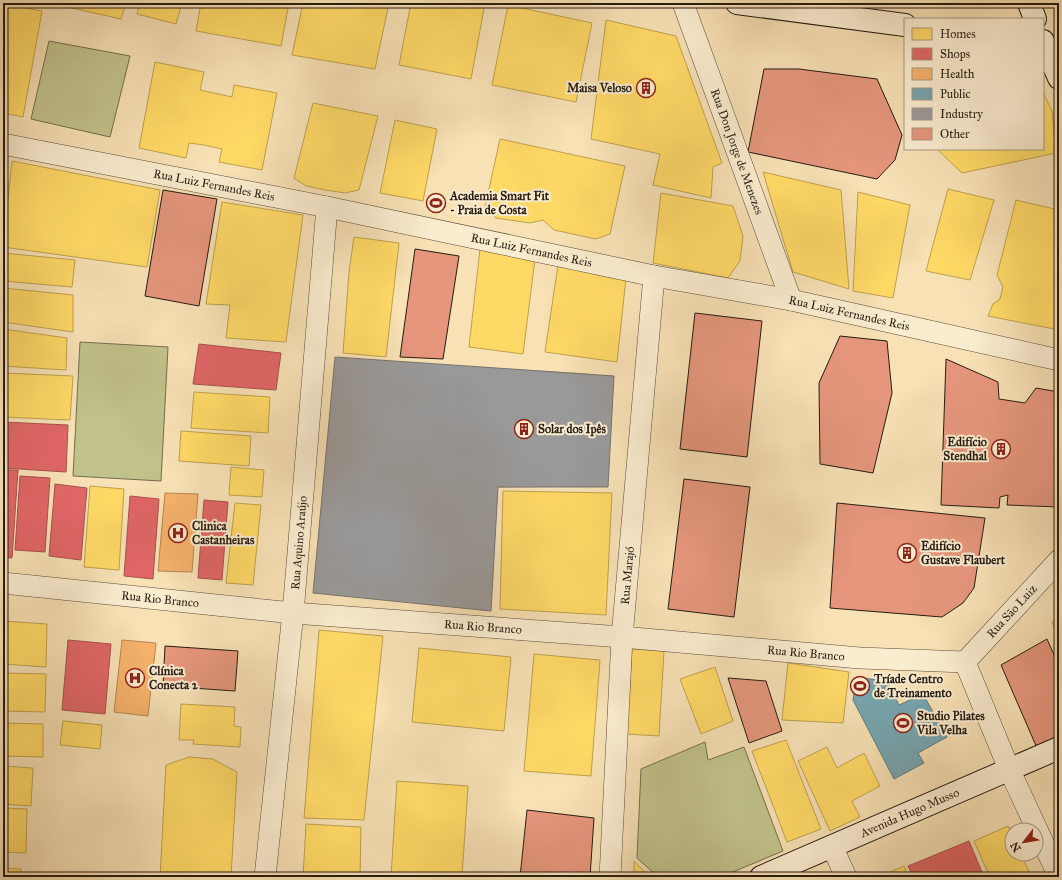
<svg xmlns="http://www.w3.org/2000/svg" width="1062" height="880" font-family="'IM FELL Great Primer',serif">
<style>
.green{fill:#c1c28b;stroke:#746e4e}
.homes{fill:#ffd966;stroke:#bea04d}
.shops{fill:#e06666;stroke:#a8504d}
.health{fill:#f6b26b;stroke:#b88550}
.public{fill:#76a5af;stroke:#5e7c80}
.industry{fill:#999;stroke:#767370}
.building{fill:#e5967c;stroke:#261b12}
.lines{fill:none;stroke-linecap:round;stroke-linejoin:round}
.street-casing{stroke:#5a4c3b;stroke-width:22}
.secondary-casing{stroke:#261b12;stroke-width:24}
.street{stroke:#faeccf;stroke-width:21}
.secondary{stroke:#faeccf;stroke-width:22}
.labels{text-anchor:middle;stroke-width:4;stroke-linejoin:round;paint-order:stroke}
.poi-label{font-size:12px;font-weight:bold;fill:#261b12;stroke:#faeccf;text-anchor:start}
.street-label{font-size:12px;fill:#261b12;stroke:#faeccf}
</style>
<rect width="100%" height="100%" fill="#f7e1b5"/>
<filter id="stains"><feTurbulence type="fractalNoise" baseFrequency=".005" numOctaves="4"/><feColorMatrix values="0 0 0 0 .2 0 0 0 0 .09 0 0 0 0 .02 0 0 0 .5 -.17"/></filter>
<radialGradient id="worn" r=".72"><stop offset=".6" stop-color="#630" stop-opacity="0"/><stop offset="1" stop-color="#630" stop-opacity=".3"/></radialGradient>
<g class="green">
<path d="M49,41L130,56L110,137L31,119Z"/>
<path d="M80,342L168,347L161,481L73,476Z"/>
<path d="M705,742L708,760L744,747L783,851L721,877H658L637,858L641,769Z"/>
</g>
<g class="homes">
<path d="M64,3H126L121,19L63,6Z"/>
<path d="M140,3H182L176,24L137,14Z"/>
<path d="M201,3H289L281,46L196,31Z"/>
<path d="M303,3H389L375,69L292,55Z"/>
<path d="M411,3H485L471,79L399,65Z"/>
<rect x="1047" y="3" width="12" height="2"/>
<path d="M3,4L42,11L23,117L3,113Z"/>
<path d="M508,5L592,23L576,102L492,85Z"/>
<path d="M606,20L676,36L722,163L713,167L711,198L653,185L660,154L591,139Z"/>
<path d="M155,62L204,72L200,90L232,97L234,85L277,93L262,170L219,162L222,149L204,145L189,143L186,158L139,148Z"/>
<path d="M1043,92L1052,111L1056,153L962,173L939,151V149H1043Z"/>
<path d="M313,103L378,116L359,190L345,193L325,190L306,186L294,178Z"/>
<path d="M395,120L437,129L423,201L380,193Z"/>
<path d="M500,139L625,166L610,234L596,239L554,230L543,220L530,223L496,218L485,207Z"/>
<path d="M12,161L160,190L147,267L3,247Z"/>
<path d="M763,172L841,190L849,289L793,272Z"/>
<path d="M948,189L994,200L970,280L926,271Z"/>
<path d="M858,192L910,205L893,298L853,291Z"/>
<path d="M661,193L733,206L743,236L740,261L728,278L653,263Z"/>
<path d="M1016,200L1059,210V330L988,316L993,304L1000,299L1003,287L997,275Z"/>
<path d="M222,202L303,215L286,342L226,338L230,305L206,304Z"/>
<path d="M354,237L399,243L386,357L343,353L349,272Z"/>
<path d="M480,249L535,259L523,354L469,347Z"/>
<path d="M3,253L75,260L72,287L3,281Z"/>
<path d="M558,265L626,278L617,362L545,352Z"/>
<path d="M3,288L73,295V332L3,322Z"/>
<path d="M3,329L67,338L66,370L3,366Z"/>
<path d="M468,367L589,374L582,486L498,487L459,485Z"/>
<path d="M3,373L73,376L70,420L3,417Z"/>
<path d="M194,392L270,397L268,433L191,428Z"/>
<path d="M181,431L251,436L249,466L179,461Z"/>
<path d="M338,463L448,469L440,582L327,570Z"/>
<path d="M231,467L264,470L262,497L229,495Z"/>
<path d="M90,486L124,489L119,570L84,567Z"/>
<path d="M503,491L612,493L606,615L500,609Z"/>
<path d="M235,503L261,505L253,585L226,583Z"/>
<path d="M1059,618V638L1052,622Z"/>
<path d="M3,621L47,624L46,667L3,664Z"/>
<path d="M319,630L383,636L364,820L304,818Z"/>
<path d="M419,648L511,657L504,731L412,722Z"/>
<path d="M632,649L664,651L659,736L627,734Z"/>
<path d="M534,654L600,660L591,776L524,771Z"/>
<path d="M788,663L849,672L843,723L782,720Z"/>
<path d="M715,667L733,721L701,734L680,679Z"/>
<path d="M3,673L46,674L45,712L3,711Z"/>
<path d="M181,704L235,707L234,726L241,727L240,747L193,744L194,740H179Z"/>
<path d="M63,721L102,725L100,749L60,745Z"/>
<path d="M3,723L43,724V757L3,756Z"/>
<path d="M786,740L821,829L787,842L752,751Z"/>
<path d="M827,747L837,768L864,753L880,786L852,801L860,817L830,831L798,761Z"/>
<path d="M189,757L213,759L237,772L231,877H160L166,765Z"/>
<path d="M3,766L33,768L31,806L3,804Z"/>
<path d="M397,781L468,786L462,877H391Z"/>
<path d="M3,808L27,809L26,853L3,852Z"/>
<path d="M306,824L361,827L360,877H303Z"/>
<path d="M1008,826L1012,834V854H1021L1031,876L1028,877H990L974,841Z"/>
<path d="M634,861L650,877H634Z"/>
<path d="M904,866L908,877H877L888,873Z"/>
<path d="M3,868L21,869V877H3Z"/>
</g>
<g class="shops">
<path d="M199,344L281,353L276,390L193,384Z"/>
<path d="M3,422L68,425L66,472L3,468Z"/>
<path d="M3,470H18L12,558L3,557Z"/>
<path d="M20,476L50,478L45,552L15,550Z"/>
<path d="M55,484L87,488L81,560L49,556Z"/>
<path d="M130,496L159,499L153,579L124,576Z"/>
<path d="M204,500L228,502L222,580L198,578Z"/>
<path d="M68,640L111,644L105,714L62,710Z"/>
<path d="M969,841L984,877H913L908,866Z"/>
</g>
<g class="health">
<path d="M165,493L198,494L192,572L158,571Z"/>
<path d="M122,640L156,643L148,716L114,712Z"/>
</g>
<path class="public" d="M856,678L886,680L899,705L923,694L947,737L918,753L924,763L894,779L853,700Z"/>
<path class="industry" d="M335,357L614,376L608,487H498L491,611L313,593Z"/>
<g class="building">
<path d="M764,69H799L877,79L902,135L895,160L877,179L748,152Z"/>
<path d="M163,190L217,199L199,306L145,296Z"/>
<path d="M415,249L459,256L443,359L400,357Z"/>
<path d="M695,313L762,321L747,457L680,449Z"/>
<path d="M840,336L887,341L892,393L873,473L820,464L819,383Z"/>
<path d="M946,359L998,382L999,399L1025,403L1036,388L1059,392V507L1007,505L1008,495L1000,497L999,508L941,505Z"/>
<path d="M684,479L750,487L734,617L668,609Z"/>
<path d="M837,503L985,518L974,588L963,603L942,617L830,608Z"/>
<path d="M1047,639L1059,666V746L1040,755L1001,665Z"/>
<path d="M165,646L238,651L235,691L163,686Z"/>
<path d="M728,678L766,681L782,731L749,743Z"/>
<path d="M527,810L594,818L590,877H520Z"/>
</g>
<g class="lines">
<g class="street-casing">
<g id="street">
<path id="s1" d="M683,3L791,300"/>
<path id="s2" d="M3,144L327,207L654,276L791,300L1059,360"/>
<path id="s3" d="M3,583L293,613L622,637L860,658L965,662"/>
<path d="M965,662L1009,769L1059,877"/>
<path id="s4" d="M965,662L1059,560"/>
<path d="M832,846L846,877"/>
<path id="s5" d="M265,877L293,613L327,207"/>
<path id="s6" d="M610,877L622,637L654,276"/>
</g>
</g>
<g class="secondary-casing">
<g id="secondary">
<path d="M737,3L905,25"/>
<path d="M1029,3L1035,19"/>
<path d="M1043,41L1059,78"/>
<path id="s7" d="M761,877L1059,748"/>
</g>
</g>
<use href="#street" class="street"/>
<use href="#secondary" class="secondary"/>
</g>
<defs>
<g id="building-ring" transform="scale(1)"><circle r="9.5" fill="#faeccf" stroke="#8f2418" stroke-width="1.5"/><path d="M-4-6H4V6H1V3H-1V6H-4ZM-2.5-4.3h1.7v1.8h-1.7ZM.8-4.3h1.7v1.8H.8ZM-2.5-1h1.7V.8h-1.7ZM.8-1h1.7V.8H.8Z" fill="#8f2418"/></g>
<g id="stadium-ring" transform="scale(1)"><circle r="9.5" fill="#faeccf" stroke="#8f2418" stroke-width="1.5"/><path d="M0-5a6.5 5 0 1 0 0 10a6.5 5 0 1 0 0-10ZM-3.5-1.8h7v3.6h-7Z" fill="#8f2418"/></g>
<g id="hospital-ring" transform="scale(1)"><circle r="9.5" fill="#faeccf" stroke="#8f2418" stroke-width="1.5"/><path d="M-5-5h3v3.5h4V-5h3V5h-3V1.5h-4V5h-3Z" fill="#8f2418"/></g>
</defs>
<g fill-rule="evenodd">
<use href="#building-ring" x="646" y="88"/>
<use href="#stadium-ring" x="436" y="203"/>
<use href="#building-ring" x="524" y="429"/>
<use href="#building-ring" x="1001" y="449"/>
<use href="#hospital-ring" x="178" y="533"/>
<use href="#building-ring" x="907" y="553"/>
<use href="#hospital-ring" x="135" y="678"/>
<use href="#stadium-ring" x="860" y="686"/>
<use href="#stadium-ring" x="903" y="723"/>
</g>
<g class="labels">
<g class="poi-label">
<text x="632" y="92" text-anchor="end">Maisa Veloso</text>
<text x="450" y="200">Academia Smart Fit<tspan x="450" dy="14">- Praia de Costa</tspan></text>
<text x="538" y="433">Solar dos Ipês</text>
<text x="987" y="446" text-anchor="end">Edifício<tspan x="987" dy="14">Stendhal</tspan></text>
<text x="192" y="530">Clinica<tspan x="192" dy="14">Castanheiras</tspan></text>
<text x="921" y="550">Edifício<tspan x="921" dy="14">Gustave Flaubert</tspan></text>
<text x="149" y="675">Clínica<tspan x="149" dy="14">Conecta 2</tspan></text>
<text x="874" y="683">Tríade Centro<tspan x="874" dy="14">de Treinamento</tspan></text>
<text x="917" y="720">Studio Pilates<tspan x="917" dy="14">Vila Velha</tspan></text>
</g>
<g class="street-label">
<text dy="4" stroke="none"><textPath href="#s1" startOffset="158">Rua Don Jorge de Menezes</textPath></text>
<text dy="4" stroke="none"><textPath href="#s2" startOffset="215">Rua Luiz Fernandes Reis</textPath></text>
<text dy="4" stroke="none"><textPath href="#s2" startOffset="539">Rua Luiz Fernandes Reis</textPath></text>
<text dy="4" stroke="none"><textPath href="#s2" startOffset="863">Rua Luiz Fernandes Reis</textPath></text>
<text dy="4" stroke="none"><textPath href="#s5" startOffset="336">Rua Aquino Araújo</textPath></text>
<text dy="4" stroke="none"><textPath href="#s6" startOffset="302">Rua Marajó</textPath></text>
<text dy="4" stroke="none"><textPath href="#s3" startOffset="158">Rua Rio Branco</textPath></text>
<text dy="4" stroke="none"><textPath href="#s4" startOffset="69">Rua São Luiz</textPath></text>
<text dy="4" stroke="none"><textPath href="#s3" startOffset="482">Rua Rio Branco</textPath></text>
<text dy="4" stroke="none"><textPath href="#s3" startOffset="806">Rua Rio Branco</textPath></text>
<text dy="4" stroke="none"><textPath href="#s7" startOffset="162">Avenida Hugo Musso</textPath></text>
</g>
</g>
<rect width="1062" height="880" fill="none" stroke="#f7e1b5" stroke-width="16"/>
<rect x="4" y="4" width="1054" height="872" fill="none" stroke="#261b12" stroke-width="2"/>
<rect x="8" y="8" width="1046" height="864" fill="none" stroke="#261b12"/>
<rect x="904" y="18" width="140" height="132" fill="#faeccf" stroke="#a59883"/>
<rect x="912" y="28" width="20" height="12" fill="#ffd966" stroke="#a59883"/>
<text x="940" y="38" font-size="12" fill="#261b12">Homes</text>
<rect x="912" y="48" width="20" height="12" fill="#e06666" stroke="#a59883"/>
<text x="940" y="58" font-size="12" fill="#261b12">Shops</text>
<rect x="912" y="68" width="20" height="12" fill="#f6b26b" stroke="#a59883"/>
<text x="940" y="78" font-size="12" fill="#261b12">Health</text>
<rect x="912" y="88" width="20" height="12" fill="#76a5af" stroke="#a59883"/>
<text x="940" y="98" font-size="12" fill="#261b12">Public</text>
<rect x="912" y="108" width="20" height="12" fill="#999999" stroke="#a59883"/>
<text x="940" y="118" font-size="12" fill="#261b12">Industry</text>
<rect x="912" y="128" width="20" height="12" fill="#e5967c" stroke="#a59883"/>
<text x="940" y="138" font-size="12" fill="#261b12">Other</text>
<g transform="translate(1024 842) rotate(239)"><circle r="19" fill="#faeccf" stroke="#a59883"/>
<path d="M0-3L7 15L0 10L-7 15Z" fill="#8f2418"/>
<text y="-6" font-size="11" font-weight="bold" text-anchor="middle" fill="#261b12">N</text>
</g>
<rect width="100%" height="100%" filter="url(#stains)"/>
<rect width="100%" height="100%" fill="url(#worn)"/>
</svg>
